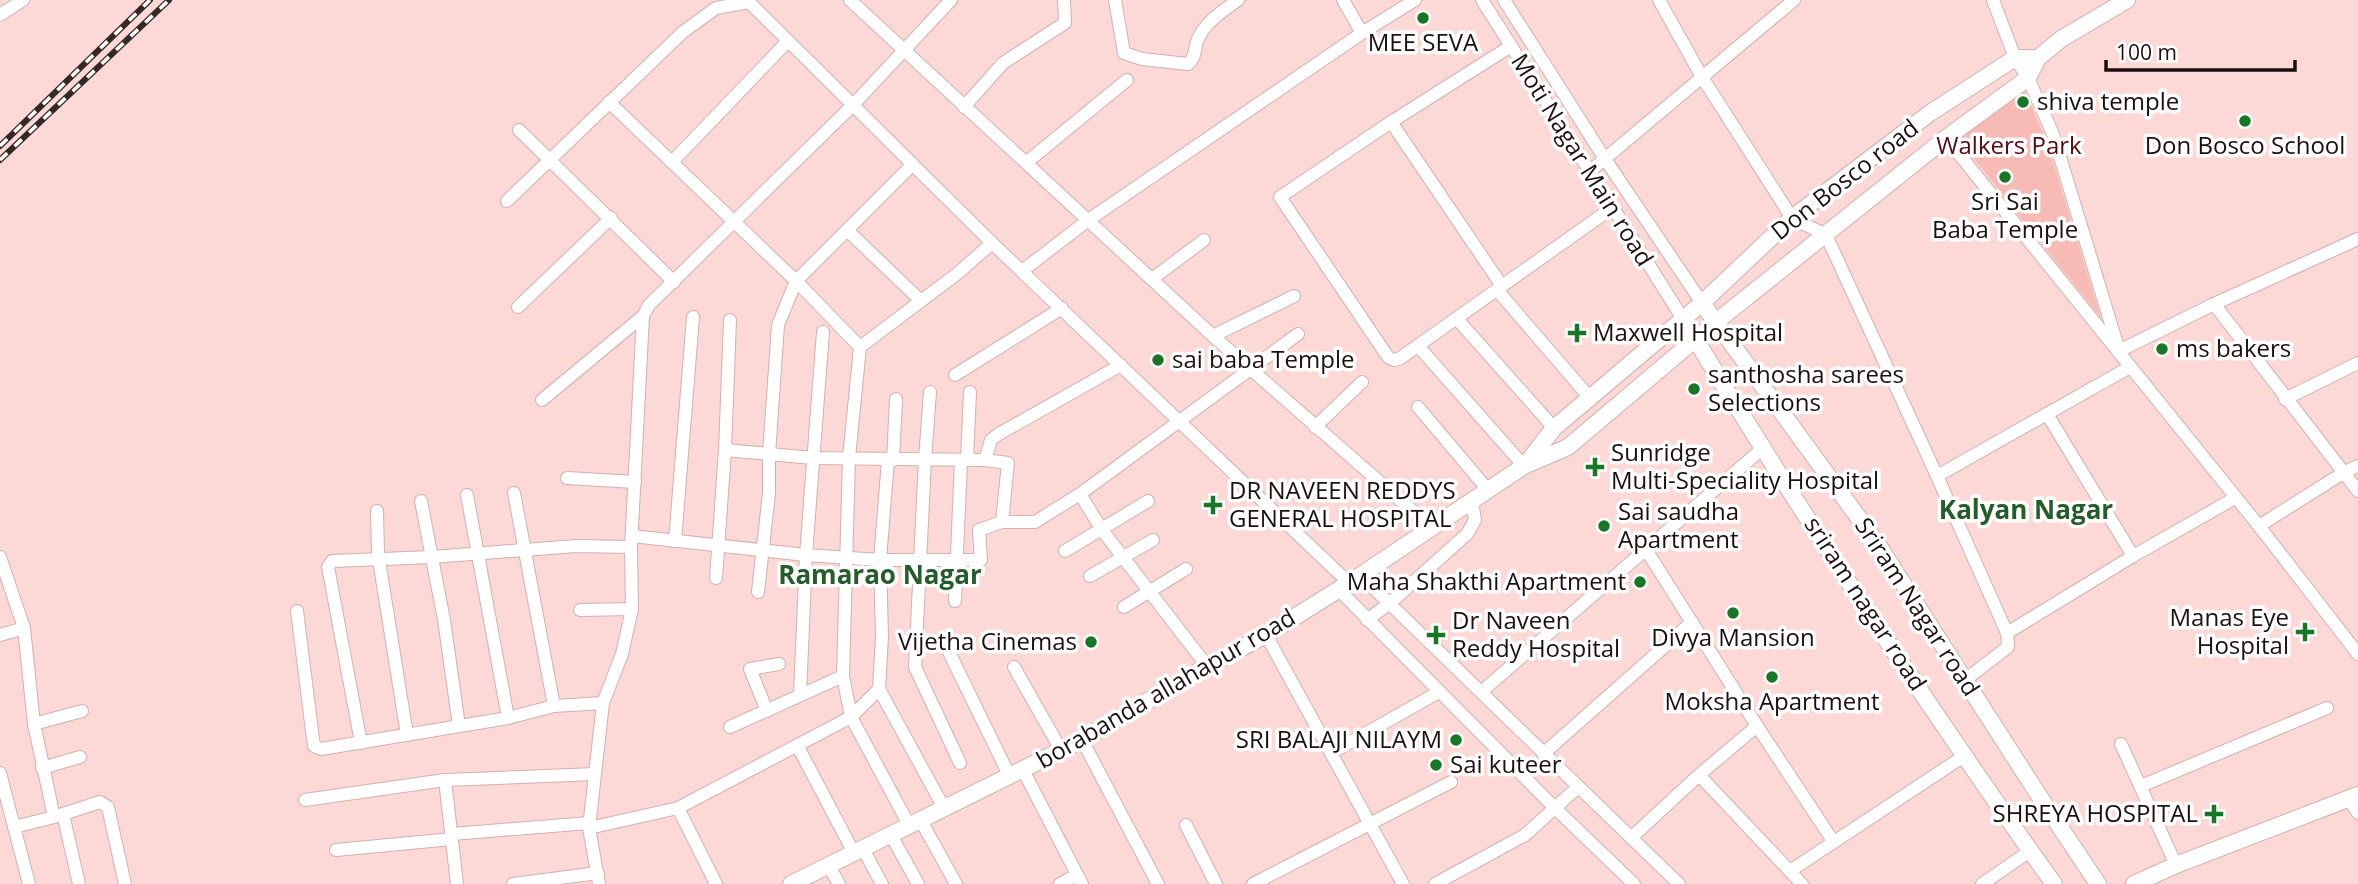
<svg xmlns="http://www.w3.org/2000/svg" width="2358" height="884" font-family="'Open Sans',sans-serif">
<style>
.green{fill:#f8bab4}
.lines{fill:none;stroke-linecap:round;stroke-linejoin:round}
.minor-casing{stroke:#d2b0ad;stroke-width:14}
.major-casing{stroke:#d2b0ad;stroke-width:18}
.minor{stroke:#fff;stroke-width:12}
.major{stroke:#fff;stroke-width:16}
.rail-casing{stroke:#362826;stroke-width:6}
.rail{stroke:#fff;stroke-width:3.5;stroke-dasharray:10;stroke-linecap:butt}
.poi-dot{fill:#167727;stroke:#fff;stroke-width:2.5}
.labels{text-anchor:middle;stroke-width:7;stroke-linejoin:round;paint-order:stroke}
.poi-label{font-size:24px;fill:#1c100f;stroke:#fff;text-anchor:start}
.park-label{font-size:24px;fill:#58080e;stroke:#fff}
.street-label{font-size:24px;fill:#1c100f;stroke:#fff}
.neighbourhood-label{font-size:26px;font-weight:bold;fill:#255d2a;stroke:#fff}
</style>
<rect width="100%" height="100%" fill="#fcd9d6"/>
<path class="green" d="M2024,89L2047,142L2101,318L1958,139Z"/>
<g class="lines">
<g class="minor-casing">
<g id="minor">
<path d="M850,0L1213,336L1431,527"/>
<path d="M1115,0L1124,53L1142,59L1188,64C1196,58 1194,48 1198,39C1206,21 1223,11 1238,0"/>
<path d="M1343,0L1362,33"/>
<path d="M1482,0L1683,319"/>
<path d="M1504,0L1605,159L1702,303"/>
<path d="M1659,0L1702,77L1792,218L1826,235L1937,476L2007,633L2133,556L2235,498"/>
<path d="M1993,0L2015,58L2028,78L2053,134L2117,344"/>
<path d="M0,15L23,0"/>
<path d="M1511,46L1391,122L1280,197L1388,357L1394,360L1399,359L1612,208"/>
<path d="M609,102L796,281L860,347"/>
<path d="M964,107L1003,63L1065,23L1064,0"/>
<path d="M1391,122L1502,286"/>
<path d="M519,130L674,282"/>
<path d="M1946,138L2259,526L2358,654"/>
<path d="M672,162L788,41"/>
<path d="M1027,162L1127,80"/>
<path d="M1589,172L1794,0"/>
<path d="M507,201L683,32L716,8L749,2L992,243L1349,583"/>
<path d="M847,230L921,301"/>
<path d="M1022,271L1087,221L1362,33L1415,0"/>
<path d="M1152,279L1204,240"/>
<path d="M1497,290L1590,398"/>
<path d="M2214,304L2358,491"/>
<path d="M518,307L611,218"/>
<path d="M1457,319L1554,428"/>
<path d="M1213,336L1294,296"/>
<path d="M1418,346L1524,466"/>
<path d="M2119,351L2214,304L2358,239"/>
<path d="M955,375L1062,308"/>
<path d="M930,392L925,459L915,667L960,763"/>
<path d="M2285,399L2358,363"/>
<path d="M542,400L643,316L649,305L853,105L951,0"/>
<path d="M1418,407L1488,490"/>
<path d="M2047,414L2133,556"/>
<path d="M1315,427L1362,382"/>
<path d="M725,450L813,458L985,460L1008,463L1002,522H1035L1080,494L1298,334"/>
<path d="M893,460L896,399"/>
<path d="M967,460L970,392"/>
<path d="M985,460L991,440L997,435L1121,365"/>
<path d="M1937,476L2130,367"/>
<path d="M567,478L635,482"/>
<path d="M514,493L554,706"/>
<path d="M1080,494L1102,530L1207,666"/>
<path d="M467,495L508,718"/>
<path d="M421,501L444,620L459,726"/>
<path d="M377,511L378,554L407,735"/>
<path d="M2259,526L2343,473L2358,466"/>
<path d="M632,536L806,555L880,560H981L979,530L1002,522"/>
<path d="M675,541L693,317"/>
<path d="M1645,548L1757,726L1833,841"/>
<path d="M1065,551L1148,501"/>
<path d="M0,557L24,628L34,724L54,817"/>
<path d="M1360,575L1679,884"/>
<path d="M1090,576L1153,540"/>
<path d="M716,578L725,450L730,320"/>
<path d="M1338,589L1556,809L1634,884"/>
<path d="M758,592L769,493V454L778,325L796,281L913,164"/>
<path d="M955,601L961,460"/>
<path d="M1124,607L1186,569"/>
<path d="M580,610L632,609"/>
<path d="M297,611L313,739L314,746L321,749L508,718L554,706L603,703"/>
<path d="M1367,620L1390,603L1467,534L1475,520L1472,501"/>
<path d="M0,635L24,628"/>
<path d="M1266,635L1403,884"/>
<path d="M946,646L1010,777"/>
<path d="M1014,667L1061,750"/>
<path d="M1965,680L2008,647L2007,633"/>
<path d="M879,689L944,808"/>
<path d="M1481,692L1763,448"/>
<path d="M800,695L806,555L823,332"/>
<path d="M767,711L750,669L779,664"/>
<path d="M34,724L82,711"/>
<path d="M730,727L843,676"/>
<path d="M1082,740L1158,884"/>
<path d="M361,743L328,567L332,561L432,557L576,546L631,547"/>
<path d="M2121,744L2176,865"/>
<path d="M797,745L854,853"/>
<path d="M1331,753L1439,692"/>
<path d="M1543,754L1692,622"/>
<path d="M42,768L80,757"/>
<path d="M1023,770L1082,884"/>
<path d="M0,773L29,884"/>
<path d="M1699,775L1802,884"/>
<path d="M445,780L457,884"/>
<path d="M2141,786L2327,708"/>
<path d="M2349,799L2358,813"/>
<path d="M305,800L445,780L595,774"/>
<path d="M678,808L716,884"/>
<path d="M63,814L79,884"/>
<path d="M920,819L956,884"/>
<path d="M909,825L851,717L843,676L849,458L860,347L958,273L992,243"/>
<path d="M1186,825L1216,884"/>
<path d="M14,827L54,817L100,802L108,807L125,884"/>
<path d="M891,835L918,884"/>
<path d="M1632,837L1699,775L1757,726"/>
<path d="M863,849L882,884"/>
<path d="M336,850L452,839V834L589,823V828L678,808L851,717L879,689L882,637L880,560L888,460"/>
<path d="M829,866L839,884"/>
<path d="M1790,871L1964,756"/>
<path d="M513,884L598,873"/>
<path d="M599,884L589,828L603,703L622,654L632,609L631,547L643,316"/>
<path d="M1060,884L1077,875"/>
<path d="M1253,884L1451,782"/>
<path d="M1435,884L1525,835L1578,787"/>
<path d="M1982,884L2030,851"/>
</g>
</g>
<g class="major-casing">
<g id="major">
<path d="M1702,303L1877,543L2034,788L2098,884"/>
<path d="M1683,319C1800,511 1923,701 2054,884"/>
<path d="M1526,464L1554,428L1702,303L1792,218L1930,113L2015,58H2038"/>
<path d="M791,884L1082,740L1207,666L1266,635L1349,583L1524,466L1568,447L1717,321L1946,138L2028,78L2038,58L2061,39L2127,0"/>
<path d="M2134,884L2176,865L2358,795"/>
</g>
</g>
<use href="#minor" class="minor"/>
<use href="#major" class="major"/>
<g class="rail-casing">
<g id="rail">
<path d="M0,146L150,0"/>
<path d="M0,160L169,0"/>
</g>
</g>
<use href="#rail" class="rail"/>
</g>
<g class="poi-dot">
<circle cx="1423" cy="18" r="7"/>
<circle cx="2023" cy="102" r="7"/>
<circle cx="2245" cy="121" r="7"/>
<circle cx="2005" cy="177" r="7"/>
<path d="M1573.5 322.5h7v7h7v7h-7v7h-7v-7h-7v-7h7z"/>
<circle cx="2162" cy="349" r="7"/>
<circle cx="1158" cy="360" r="7"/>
<circle cx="1694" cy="389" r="7"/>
<path d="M1591.5 456.5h7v7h7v7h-7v7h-7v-7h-7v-7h7z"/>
<path d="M1209.5 494.5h7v7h7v7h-7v7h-7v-7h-7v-7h7z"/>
<circle cx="1604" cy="526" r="7"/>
<circle cx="1640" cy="582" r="7"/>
<circle cx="1733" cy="613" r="7"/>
<path d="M2301.5 621.5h7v7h7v7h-7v7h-7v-7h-7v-7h7z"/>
<path d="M1432.5 624.5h7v7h7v7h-7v7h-7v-7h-7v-7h7z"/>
<circle cx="1091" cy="642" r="7"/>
<circle cx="1772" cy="677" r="7"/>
<circle cx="1456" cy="740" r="7"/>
<circle cx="1436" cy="765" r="7"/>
<path d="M2210.5 803.5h7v7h7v7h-7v7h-7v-7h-7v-7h7z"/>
</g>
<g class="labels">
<g class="poi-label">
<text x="1423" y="51" text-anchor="middle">MEE SEVA</text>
<text x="2037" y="110">shiva temple</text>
<text x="2245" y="154" text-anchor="middle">Don Bosco School</text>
<text x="2005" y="210" text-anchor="middle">Sri Sai<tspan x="2005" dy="28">Baba Temple</tspan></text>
<text x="1593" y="341">Maxwell Hospital</text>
<text x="2176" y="357">ms bakers</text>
<text x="1172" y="368">sai baba Temple</text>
<text x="1708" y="383">santhosha sarees<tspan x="1708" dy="28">Selections</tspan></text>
<text x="1611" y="461">Sunridge<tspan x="1611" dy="28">Multi-Speciality Hospital</tspan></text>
<text x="1229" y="499">DR NAVEEN REDDYS<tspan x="1229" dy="28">GENERAL HOSPITAL</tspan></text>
<text x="1618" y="520">Sai saudha<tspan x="1618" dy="28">Apartment</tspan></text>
<text x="1626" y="590" text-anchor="end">Maha Shakthi Apartment</text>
<text x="2289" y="626" text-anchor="end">Manas Eye<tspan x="2289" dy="28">Hospital</tspan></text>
<text x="1452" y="629">Dr Naveen<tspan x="1452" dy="28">Reddy Hospital</tspan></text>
<text x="1733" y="646" text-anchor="middle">Divya Mansion</text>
<text x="1077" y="650" text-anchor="end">Vijetha Cinemas</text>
<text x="1772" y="710" text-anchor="middle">Moksha Apartment</text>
<text x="1442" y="748" text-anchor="end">SRI BALAJI NILAYM</text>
<text x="1450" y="773">Sai kuteer</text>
<text x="2198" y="822" text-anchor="end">SHREYA HOSPITAL</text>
</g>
<g class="park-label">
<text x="2009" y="154">Walkers Park</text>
</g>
<g class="street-label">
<text transform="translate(1582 160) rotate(58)" y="8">Moti Nagar Main road</text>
<text transform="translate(1845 180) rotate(-38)" y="8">Don Bosco road</text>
<text transform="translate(1865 604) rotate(57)" y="8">sriram nagar road</text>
<text transform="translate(1917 607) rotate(57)" y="8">Sriram Nagar road</text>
<text transform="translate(1166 689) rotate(-30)" y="8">borabanda allahapur road</text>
</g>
<g class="neighbourhood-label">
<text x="2026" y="519">Kalyan Nagar</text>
<text x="880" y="584">Ramarao Nagar</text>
</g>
</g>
<path d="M2106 60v10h189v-10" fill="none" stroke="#1c100f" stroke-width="3.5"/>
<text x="2116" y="60" font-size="21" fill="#1c100f" stroke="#ffffff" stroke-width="5" paint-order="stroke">100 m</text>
</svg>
